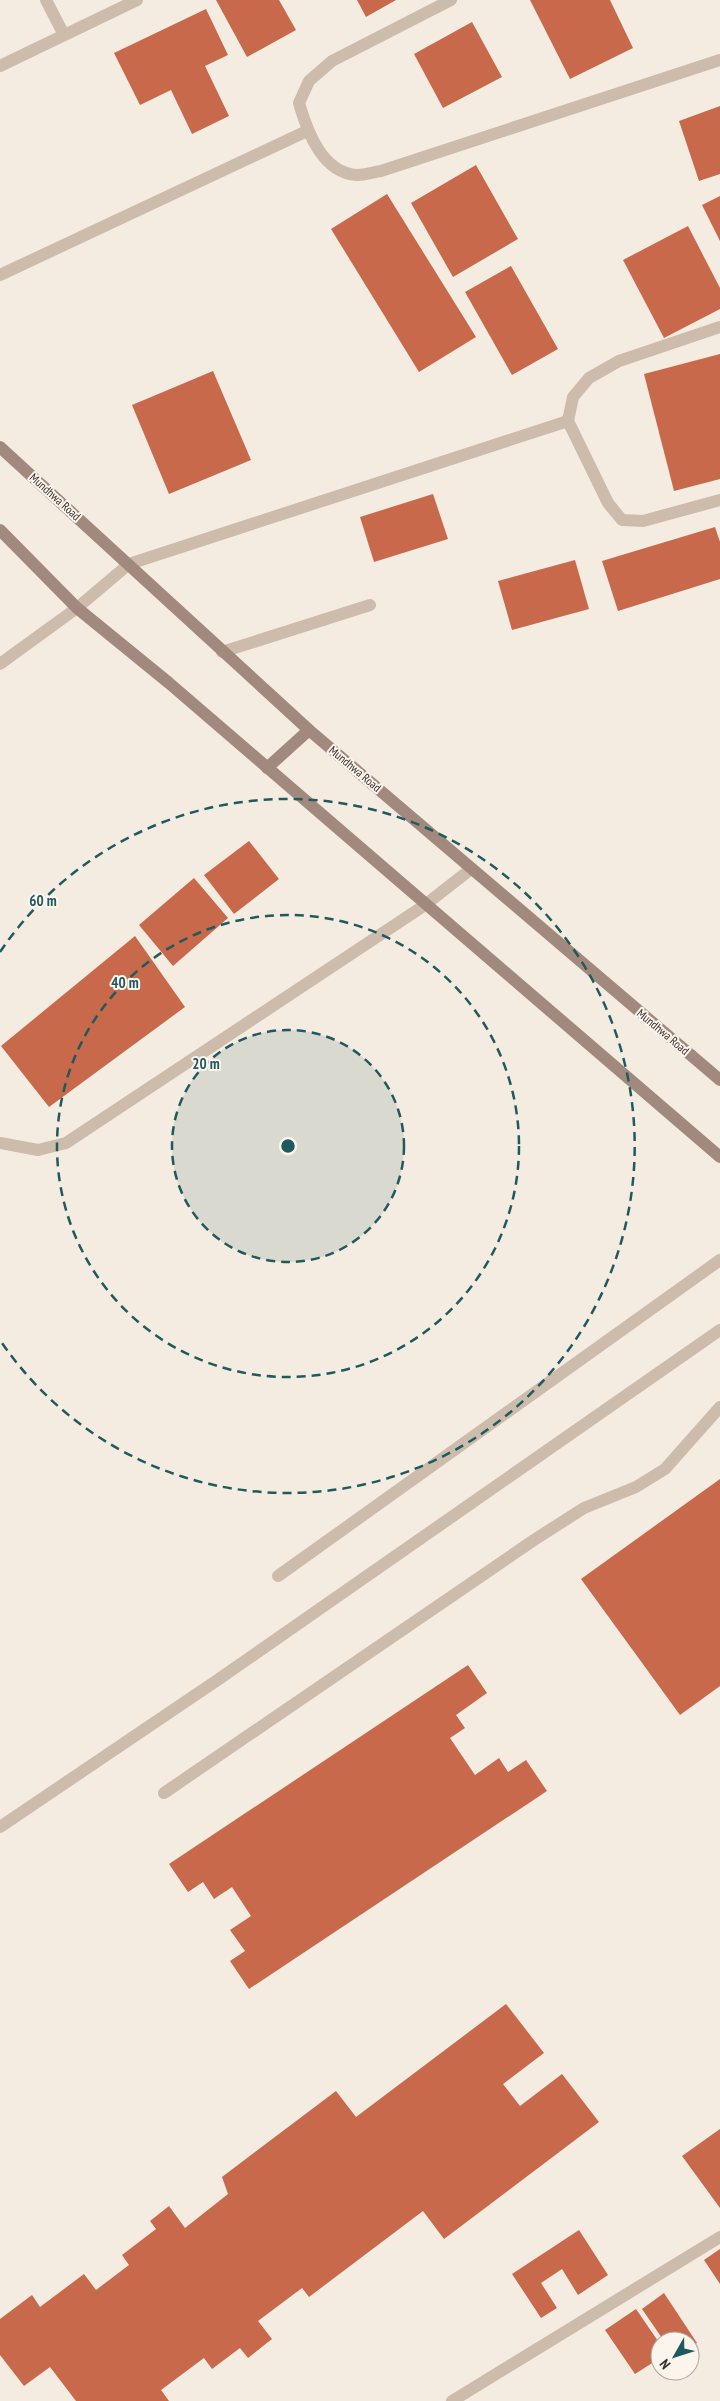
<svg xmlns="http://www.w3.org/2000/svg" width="720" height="2401" font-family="'PT Sans Narrow',sans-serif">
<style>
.building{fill:#c8694b}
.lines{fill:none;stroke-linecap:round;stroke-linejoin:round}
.service{stroke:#cdbbac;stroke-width:12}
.minor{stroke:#cdbbac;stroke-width:12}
.secondary{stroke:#a18a7d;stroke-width:12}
.ring{fill:none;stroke:#1f5a5e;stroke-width:2.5;stroke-dasharray:9 6}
.labels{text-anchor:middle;stroke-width:4;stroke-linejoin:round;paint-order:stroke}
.street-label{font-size:12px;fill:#3b302b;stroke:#fbf5ee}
.centre{fill:#1f5a5e;stroke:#fbf5ee;stroke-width:2.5}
.ring-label{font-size:15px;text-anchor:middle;font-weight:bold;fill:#1f5a5e;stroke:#fbf5ee;stroke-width:4;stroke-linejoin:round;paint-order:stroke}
</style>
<rect width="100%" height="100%" fill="#f4ebe1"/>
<g class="building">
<path d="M216,0H279L296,30L247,57Z"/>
<path d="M357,0H396L366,17Z"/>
<path d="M530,0H610L633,48L570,79Z"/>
<path d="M206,9L228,55L205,66L229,116L192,134L171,90L140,105L114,53Z"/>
<path d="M472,22L502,77L443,108L414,54Z"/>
<path d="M720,106V174L699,181L679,121Z"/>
<path d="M476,165L518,239L453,277L411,203Z"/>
<path d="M387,194L476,337L419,372L331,229Z"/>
<path d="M720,196V241L702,205Z"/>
<path d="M688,226L720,288V309L664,338L623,260Z"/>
<path d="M511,266L558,349L512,375L465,292Z"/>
<path d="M720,354V479L674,491L644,374Z"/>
<path d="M213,371L251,460L169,494L132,405Z"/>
<path d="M433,494L448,539L374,562L360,517Z"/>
<path d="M715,527L720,542V579L618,611L602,561Z"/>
<path d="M575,560L589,609L512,630L498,581Z"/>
<path d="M249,841L279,879L234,914L204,875Z"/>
<path d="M194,878L228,918L173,966L139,925Z"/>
<path d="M135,936L185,1007L49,1107L1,1046Z"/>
<path d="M720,1479V1686L680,1715L581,1579Z"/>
<path d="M468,1665L487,1693L456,1715L465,1728L450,1738L475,1775L499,1758L508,1772L526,1760L547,1791L249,1989L230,1961L245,1951L230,1930L251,1916L232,1887L214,1899L203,1882L188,1892L169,1864Z"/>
<path d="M506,2004L544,2053L503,2084L520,2106L562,2074L599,2122L444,2239L423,2211L309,2297L302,2288L258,2321L272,2339L248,2358L240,2348L212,2369L204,2358L161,2390L169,2401H76L50,2367L24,2386L0,2355V2319L32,2295L40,2307L84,2274L96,2290L129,2265L122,2255L156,2229L150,2221L169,2206L185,2228L228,2194L222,2177L336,2091L356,2117Z"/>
<path d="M720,2129V2208L682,2156Z"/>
<path d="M579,2230L608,2275L578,2295L562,2269L541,2283L557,2308L541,2318L512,2274Z"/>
<path d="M720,2249V2284L704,2260Z"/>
<path d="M664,2293L697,2343L690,2348V2341H664L642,2309Z"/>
<path d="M636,2309L660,2344V2358L635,2374L605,2330Z"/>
</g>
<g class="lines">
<g class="service">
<path d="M46,0L64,35"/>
<path d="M0,66L137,0"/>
<path d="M278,1576L720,1260"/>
<path d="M164,1793L534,1540L584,1508L636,1487L665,1469L720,1407"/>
<path d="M0,1827L219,1679L720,1330"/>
</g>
<g class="minor">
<path d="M451,0L332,61L309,81L299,103C307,131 322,173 357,175C365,175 374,172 381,171L720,60"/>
<path d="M0,275L307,131"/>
<path d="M720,327L619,361L589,378L573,397L568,421L608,503L622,520L643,521L720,500"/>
<path d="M222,652L370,605"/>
<path d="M0,664L77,608L129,564L568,421"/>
<path d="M0,1143L38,1150L66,1143L425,905L471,869"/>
<path d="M452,2401L720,2237"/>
</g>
<g class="secondary">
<path d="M0,447L309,730L720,1080"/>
<path d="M0,530L77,608L169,683L720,1157"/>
<path d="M267,768L309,730"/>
</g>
</g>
<circle cx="288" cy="1146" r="116" fill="#1f5a5e" fill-opacity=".12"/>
<g class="ring">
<circle cx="288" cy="1146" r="116"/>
<circle cx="288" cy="1146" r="231"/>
<path d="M0 952A347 347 0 1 1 0 1340"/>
</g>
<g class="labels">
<g class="street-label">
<text transform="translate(55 497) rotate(42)" y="4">Mundhwa Road</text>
<text transform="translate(355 769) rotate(40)" y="4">Mundhwa Road</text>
<text transform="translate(663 1032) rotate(40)" y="4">Mundhwa Road</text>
</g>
</g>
<circle cx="288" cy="1146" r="8" class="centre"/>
<g class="ring-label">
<text x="43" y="906">60 m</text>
<text x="125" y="988">40 m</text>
<text x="206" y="1069">20 m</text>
</g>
<g transform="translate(675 2356) rotate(231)"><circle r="24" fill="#fbf5ee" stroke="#aea6a0"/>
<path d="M0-4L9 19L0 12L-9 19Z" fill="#1f5a5e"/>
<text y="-8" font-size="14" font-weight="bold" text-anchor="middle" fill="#3b302b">N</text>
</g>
</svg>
